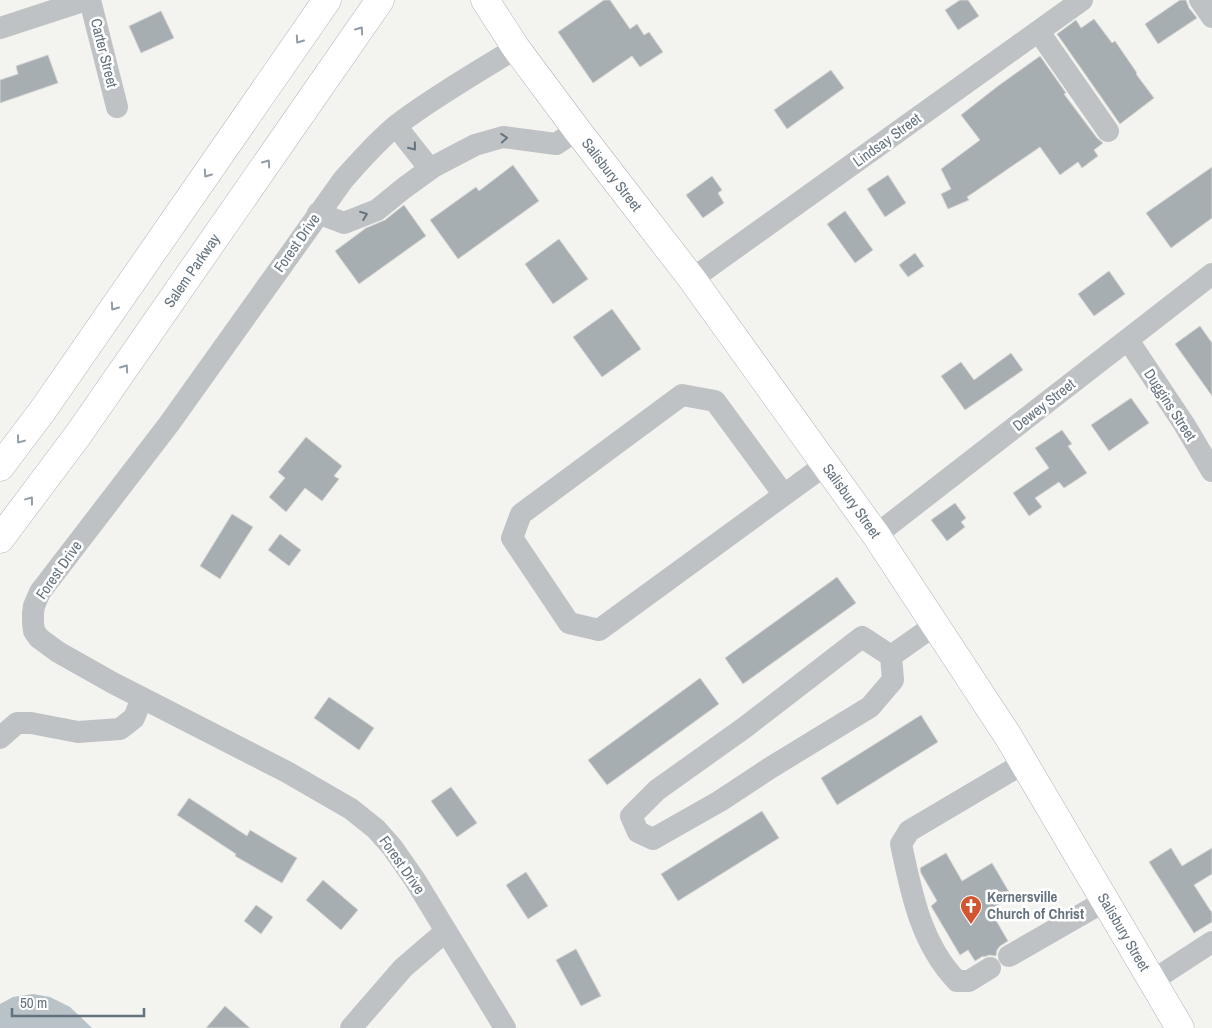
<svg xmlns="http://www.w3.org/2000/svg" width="1212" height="1028" font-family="'Archivo Narrow',sans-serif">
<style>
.water{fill:#b8c2c7}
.building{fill:#a7aeb2;stroke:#d4d4d2}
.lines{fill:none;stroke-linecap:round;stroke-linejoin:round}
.major-casing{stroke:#b0b4b7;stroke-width:29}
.highway-casing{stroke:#b1b5b7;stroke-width:29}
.minor{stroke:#bfc2c5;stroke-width:22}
.major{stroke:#fff;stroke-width:28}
.highway{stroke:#fff;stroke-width:28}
.oneway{stroke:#939da5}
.oneway2{stroke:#65737e}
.labels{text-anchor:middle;stroke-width:5;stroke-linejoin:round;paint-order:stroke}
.street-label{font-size:15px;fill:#65737e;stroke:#fff}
.poi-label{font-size:15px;font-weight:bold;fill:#65737e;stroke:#fff;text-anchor:start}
</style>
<rect width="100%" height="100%" fill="#f3f3f0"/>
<path class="water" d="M33,994L50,997L70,1007L92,1028H0V1004L13,997Z"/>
<g class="building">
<path d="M604,0H610L630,29L637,24L644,35L649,32L663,52L640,67L632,56L593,83L558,32Z"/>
<path d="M960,0H968L979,16L958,30L945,10Z"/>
<path d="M1180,0H1186L1189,8L1197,18L1158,44L1145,24Z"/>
<path d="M161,11L174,38L141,53L129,26Z"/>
<path d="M1094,19L1112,43L1115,41L1137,73L1136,74L1154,98L1120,124L1057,34L1076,20L1081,28Z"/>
<path d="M48,55L58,83L0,103V80L18,74L16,66Z"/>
<path d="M1040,56L1066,93L1064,94L1097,138L1103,143L1094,150L1098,156L1082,168L1078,162L1060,175L1040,147L967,197L969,200L948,209L941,194L951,189L941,169L980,140L961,115L998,86Z"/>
<path d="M831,70L844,88L787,129L774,110Z"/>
<path d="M513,165L539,201L458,259L430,220L476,187L479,191Z"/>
<path d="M1212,167V218L1171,248L1146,213Z"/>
<path d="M888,175L906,203L885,217L867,189Z"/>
<path d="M712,176L722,190L718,193L724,203L703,218L686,195Z"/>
<path d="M404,205L426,236L359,284L335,251L366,228L385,220Z"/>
<path d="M845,211L873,250L855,263L827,224Z"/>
<path d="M559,239L588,279L553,304L525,264Z"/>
<path d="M915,253L924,266L908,277L899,265Z"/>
<path d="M1109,271L1125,294L1094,316L1078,294Z"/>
<path d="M612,309L641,349L602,377L573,337Z"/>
<path d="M1200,326L1212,343V396L1175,344Z"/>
<path d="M1011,353L1023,370L965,410L941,376L961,362L974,380Z"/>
<path d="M1131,398L1149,423L1109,451L1091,425Z"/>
<path d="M1062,430L1072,444L1068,446L1087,473L1064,488L1059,482L1035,498L1042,507L1029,516L1013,493L1049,468L1035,448Z"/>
<path d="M306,437L342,466L334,476L339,479L322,501L305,488L286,512L269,497L285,478L278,472Z"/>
<path d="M955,503L966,518L961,522L965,527L947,541L931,520Z"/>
<path d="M232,514L253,527L220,579L200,566Z"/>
<path d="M280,534L301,550L289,566L268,550Z"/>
<path d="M837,577L856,603L743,684L725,658Z"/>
<path d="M700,678L719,704L607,785L588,760Z"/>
<path d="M329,697L374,728L359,750L314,718Z"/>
<path d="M921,715L938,742L837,805L821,778Z"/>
<path d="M451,787L477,823L457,837L431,801Z"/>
<path d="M189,798L247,836L250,830L297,858L282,883L235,856L236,854L177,815Z"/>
<path d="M762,811L779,838L678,901L661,874Z"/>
<path d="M1171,848L1182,866L1212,848V874L1194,885L1212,913V922L1194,933L1149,862Z"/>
<path d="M946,853L962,881L992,863L1012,897L990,910L1008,941L1000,946L997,950L996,956L990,955L983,957V956L975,961L968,950L960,955L931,906L937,901L921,873L920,868Z"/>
<path d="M526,872L548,906L528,919L506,885Z"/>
<path d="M323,880L358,910L341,930L306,900Z"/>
<path d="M256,905L273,917L261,934L244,921Z"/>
<path d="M576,949L601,996L581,1006L556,960Z"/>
<path d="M225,1006L250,1028H206Z"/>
</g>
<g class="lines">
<g class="major-casing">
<g id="major">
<path id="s1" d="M485,0L516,48L577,130L692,279L876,535L1008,736L1180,1028"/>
</g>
</g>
<g class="highway-casing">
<g id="highway">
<path d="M0,467L43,410L327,0"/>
<path id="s2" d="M0,539L78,435L380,0"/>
</g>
</g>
<g class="minor">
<path d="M90,0L117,107"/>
<path d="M1200,0L1212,17"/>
<path d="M0,28L86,0"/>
<path d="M1039,32L1108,131"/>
<path d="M396,126L430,169"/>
<path d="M318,213L344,223L377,210L404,188L433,167L475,145L503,137L556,144L577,130"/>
<path d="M692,279L1082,0"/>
<path d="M1128,340L1184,424L1212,471"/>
<path d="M784,495L715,401L682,395L521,514L512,538L569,623L599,630L825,465"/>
<path d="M876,535L1212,274"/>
<path d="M891,656L862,637L744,728L657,790L631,816L638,832L653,839L720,801L770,768L870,707L893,680L891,656L935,625"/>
<path d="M0,738L17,723H31L78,732L120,729L134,718L142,698"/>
<path d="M1009,956L1105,901"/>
<path d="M990,968L969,981H957C921,944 911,892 901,844L909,831L1024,763"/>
<path d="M1152,981L1212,942"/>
<path d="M351,1028L403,968L446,931"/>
<path d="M505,1028L415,880L392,847L376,829L351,809L287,772L113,683L58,652L39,638L34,631L33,623V613L34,606L40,592L169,424L343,180C360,161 377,141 397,125C435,96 476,73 516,48"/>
</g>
<use href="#major" class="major"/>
<use href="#highway" class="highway"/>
</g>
<defs><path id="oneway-chevron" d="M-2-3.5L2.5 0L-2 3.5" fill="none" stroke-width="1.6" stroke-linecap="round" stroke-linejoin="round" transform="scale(1.25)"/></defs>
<g class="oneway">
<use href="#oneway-chevron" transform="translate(360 30) rotate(-55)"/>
<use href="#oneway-chevron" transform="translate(299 40) rotate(125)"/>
<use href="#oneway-chevron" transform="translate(267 163) rotate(-55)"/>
<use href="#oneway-chevron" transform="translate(207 174) rotate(125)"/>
<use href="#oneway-chevron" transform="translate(114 307) rotate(125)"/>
<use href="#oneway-chevron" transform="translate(125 368) rotate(-55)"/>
<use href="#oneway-chevron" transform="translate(20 440) rotate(127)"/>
<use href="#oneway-chevron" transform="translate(30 500) rotate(-53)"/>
</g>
<g class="oneway2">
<use href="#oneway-chevron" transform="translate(504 138) rotate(-4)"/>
<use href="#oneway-chevron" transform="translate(413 147) rotate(51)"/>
<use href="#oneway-chevron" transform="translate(364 215) rotate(-21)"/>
</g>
<defs>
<g id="church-pin" transform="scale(1.125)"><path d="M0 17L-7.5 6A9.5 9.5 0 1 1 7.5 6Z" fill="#d35530" stroke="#fff"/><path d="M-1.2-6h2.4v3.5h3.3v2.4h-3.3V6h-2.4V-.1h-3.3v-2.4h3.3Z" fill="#fff"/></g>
</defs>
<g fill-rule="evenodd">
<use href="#church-pin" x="971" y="906"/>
</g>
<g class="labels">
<g class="street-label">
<text transform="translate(104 53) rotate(76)" y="5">Carter Street</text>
<text transform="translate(887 140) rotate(-36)" y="5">Lindsay Street</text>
<text dy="5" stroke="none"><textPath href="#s1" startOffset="216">Salisbury Street</textPath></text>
<text transform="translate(297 243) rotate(-55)" y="5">Forest Drive</text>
<text dy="5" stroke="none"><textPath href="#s2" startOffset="330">Salem Parkway</textPath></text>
<text transform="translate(1044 405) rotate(-38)" y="5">Dewey Street</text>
<text transform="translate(1170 405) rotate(57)" y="5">Duggins Street</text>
<text dy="5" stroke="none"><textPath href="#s1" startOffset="621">Salisbury Street</textPath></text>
<text transform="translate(59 570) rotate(-55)" y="5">Forest Drive</text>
<text transform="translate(402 865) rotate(55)" y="5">Forest Drive</text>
<text dy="5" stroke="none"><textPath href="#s1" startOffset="1131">Salisbury Street</textPath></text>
</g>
<g class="poi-label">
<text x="987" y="902">Kernersville<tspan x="987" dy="17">Church of Christ</tspan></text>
</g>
</g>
<path d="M12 1008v8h132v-8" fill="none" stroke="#65737e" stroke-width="2.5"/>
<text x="20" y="1008" font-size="15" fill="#65737e" stroke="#ffffff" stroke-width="4" paint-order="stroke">50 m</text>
</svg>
